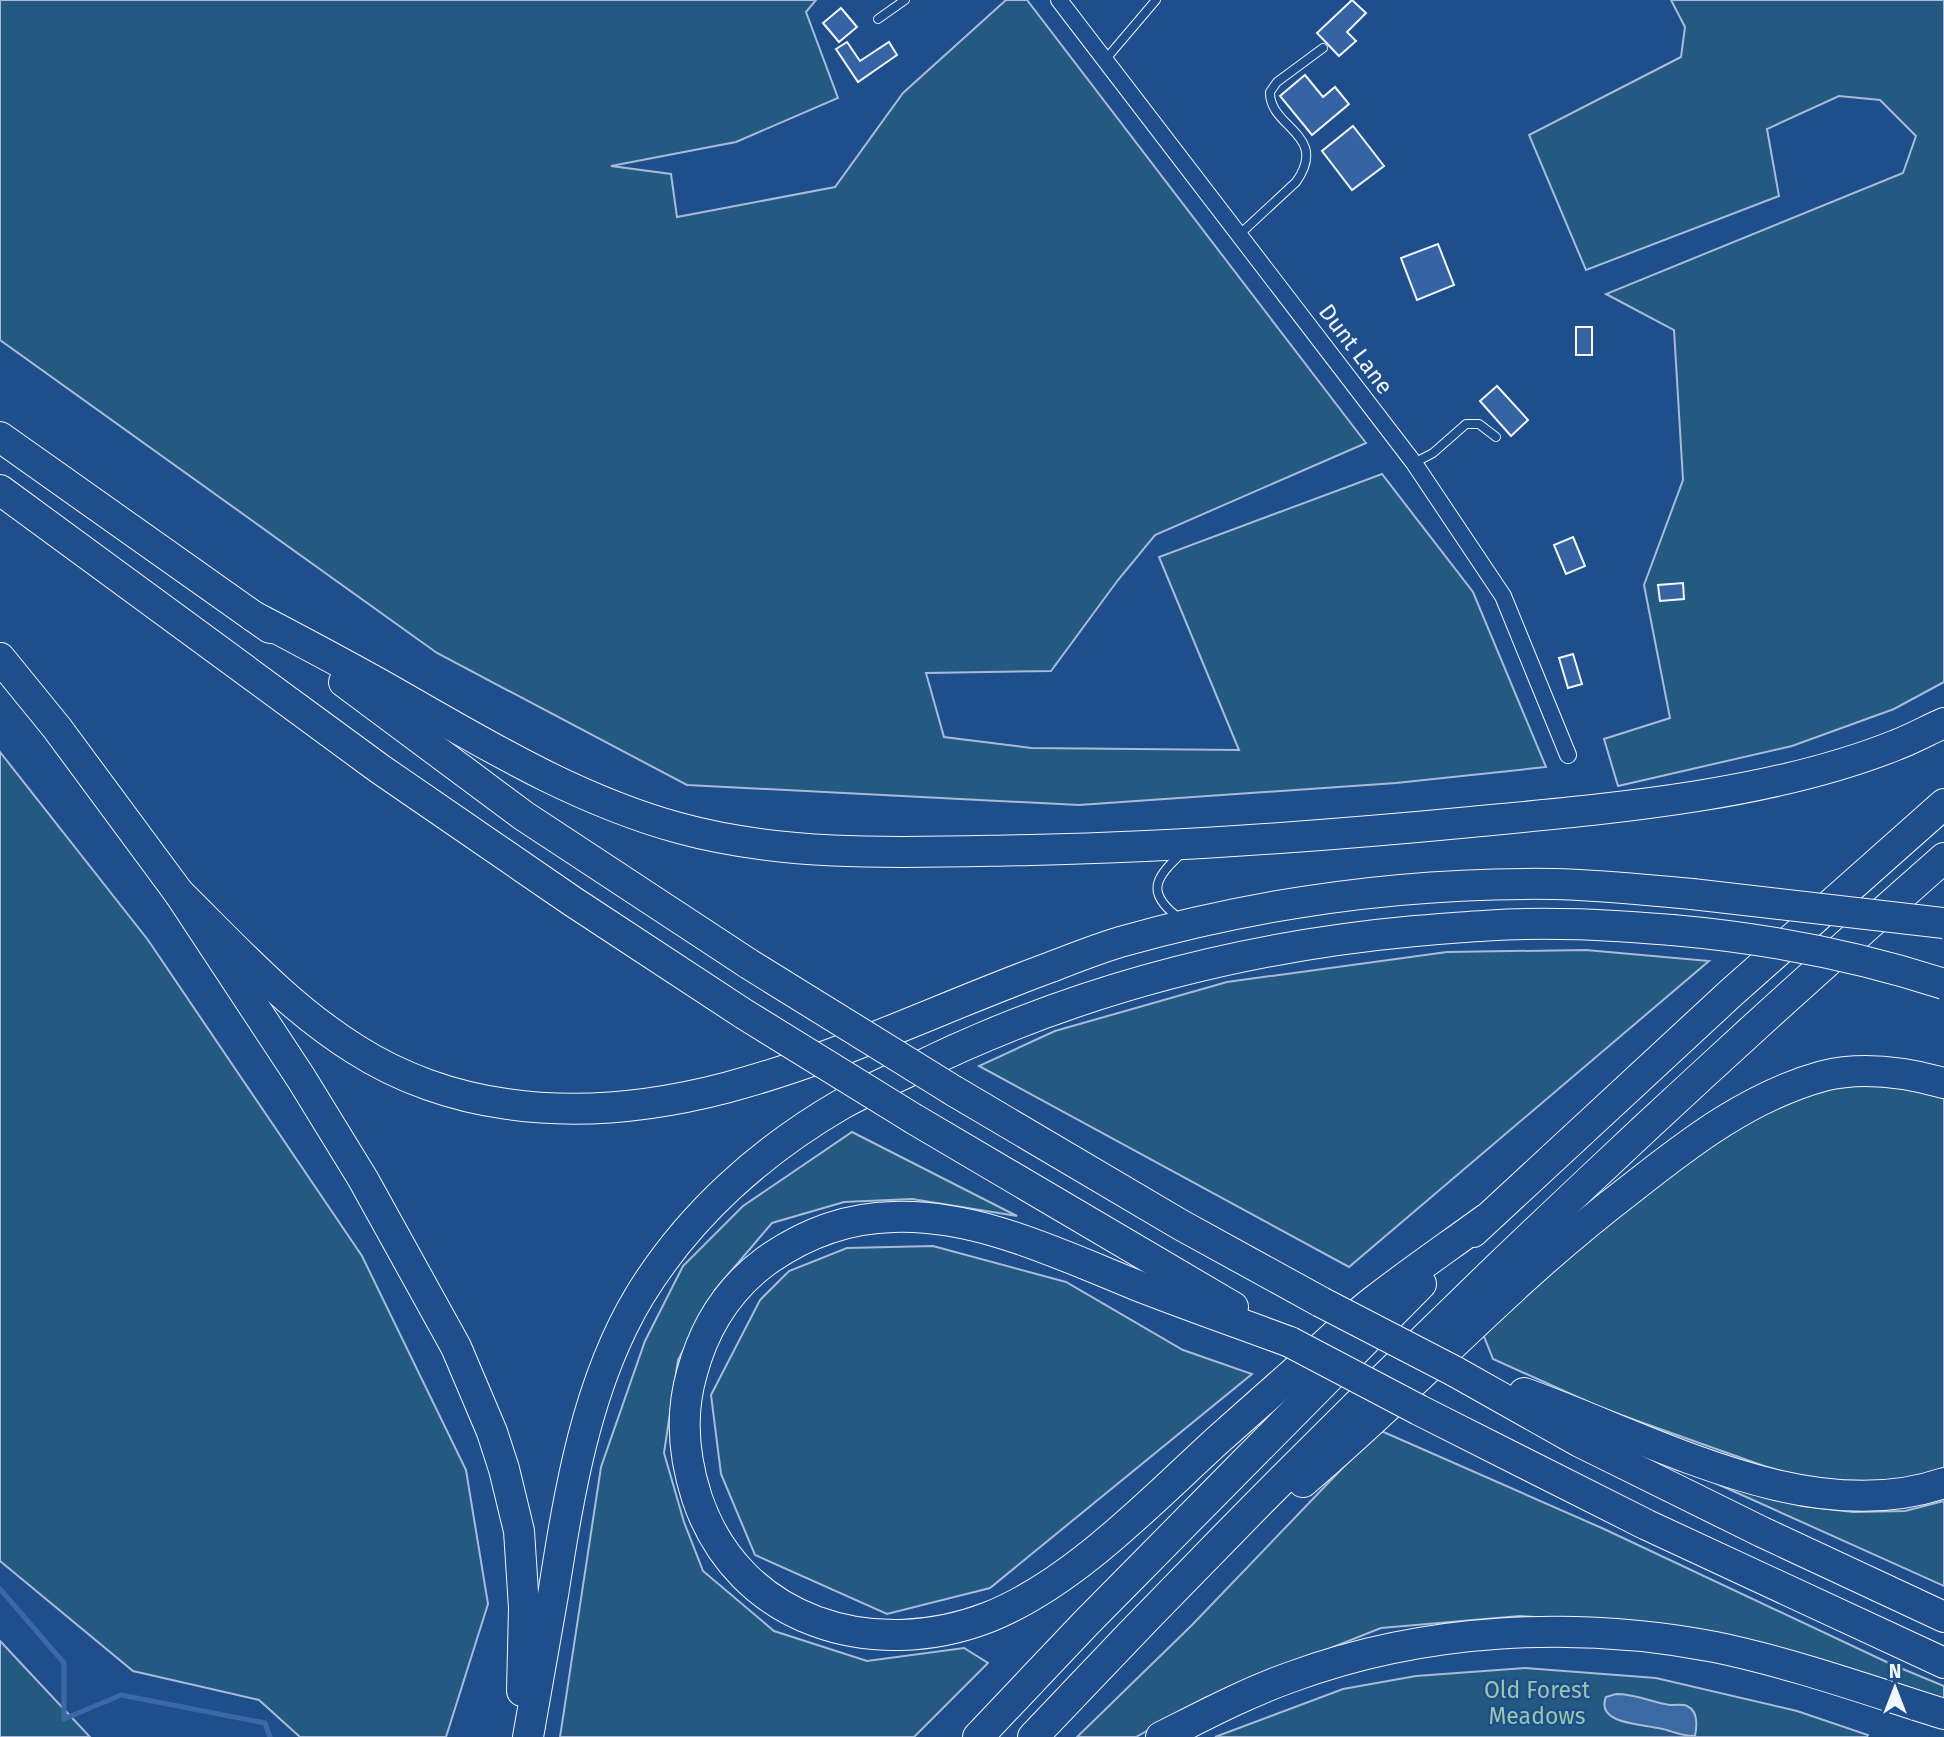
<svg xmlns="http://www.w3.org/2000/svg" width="1944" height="1737" font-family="'Fira Sans',sans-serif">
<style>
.green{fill:#245a82;stroke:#a8bbd7;stroke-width:2}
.water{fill:#3b69a3;stroke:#a8bbd7;stroke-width:2}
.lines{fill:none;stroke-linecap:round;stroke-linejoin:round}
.stream{stroke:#3b69a3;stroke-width:5}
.building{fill:#3563a3;stroke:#f2f6ff;stroke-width:2}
.service-casing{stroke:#f2f6ff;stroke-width:10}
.minor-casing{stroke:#f2f6ff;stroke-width:18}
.motorway-casing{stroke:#f2f6ff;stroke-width:32}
.service{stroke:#1f4e8c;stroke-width:8}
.minor{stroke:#1f4e8c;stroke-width:16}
.motorway{stroke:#1f4e8c;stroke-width:30}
.motorway-bridge-casing{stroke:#f2f6ff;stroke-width:32;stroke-linecap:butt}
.motorway-bridge{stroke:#1f4e8c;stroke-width:30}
.labels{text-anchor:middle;stroke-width:5;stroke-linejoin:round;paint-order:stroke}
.street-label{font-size:23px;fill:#f2f6ff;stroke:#1f4e8c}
.park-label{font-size:23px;fill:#97c8a6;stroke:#1f4e8c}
</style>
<rect width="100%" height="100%" fill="#1f4e8c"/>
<g class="green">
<path d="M0,0H816L806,12L838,98L736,142L611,166L671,174L677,217L835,187L903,93L1006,0H1027L1366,443L1155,535L1118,580L1051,671L926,673L944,737L1031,748L1239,750L1159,557L1382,474L1473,592L1546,767L1396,783L1079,805L687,785L437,653L0,340Z"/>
<path d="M1671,0H1944V682L1894,709L1792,746L1618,786L1604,739L1670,718L1644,585L1683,480L1674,330L1606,294L1903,173L1916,136L1880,100L1839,96L1767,129L1779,196L1586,270L1529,135L1681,57L1685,27Z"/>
<path d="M0,752L148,940L362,1256L466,1470L488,1604L446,1737H300L259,1700L133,1671L0,1561Z"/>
<path d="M1586,950L1709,961L1349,1267L979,1066L1055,1031L1227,982L1447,952Z"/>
<path d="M1841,1082L1944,1093V1475L1924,1482L1812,1480L1764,1466L1604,1409L1493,1359L1483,1334L1606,1221L1728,1123Z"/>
<path d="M852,1132L1017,1216L912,1199L844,1202L772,1223L715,1290L678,1360L664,1453L684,1522L703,1571L774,1631L867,1661L964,1648L988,1663L914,1737H560L601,1467L645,1341L683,1266L743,1206Z"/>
<path d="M933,1246L1066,1282L1183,1350L1252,1374L990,1588L887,1614L755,1555L721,1474L711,1395L760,1300L789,1271L847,1248Z"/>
<path d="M1379,1430L1604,1529L1893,1665L1944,1686V1703L1632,1624L1520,1616L1381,1628L1205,1698L1136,1737H1077L1192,1625Z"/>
<path d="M1704,1478L1802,1506L1853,1512L1905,1511L1944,1501V1586Z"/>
<path d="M0,1641L1,1642L90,1737H0Z"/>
<path d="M1525,1668L1656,1678L1797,1711L1868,1735L1867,1737H1215L1343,1689L1416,1676Z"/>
</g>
<path class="water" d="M1616,1694C1636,1694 1651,1702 1670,1705C1675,1705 1683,1704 1687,1706C1699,1711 1697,1726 1695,1736C1682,1737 1671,1730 1658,1728C1642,1724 1595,1724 1606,1697Z"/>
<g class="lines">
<path class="stream" d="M0,1589L64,1663V1719L121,1695L265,1723L270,1737"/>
</g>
<g class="building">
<path d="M1352,0L1366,13L1347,32L1356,41L1339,56L1317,33Z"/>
<path d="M841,8L857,27L839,42L823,23Z"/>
<path d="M847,42L860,61L889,42L897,55L858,82L836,49Z"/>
<path d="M1305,75L1323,97L1335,87L1349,104L1312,135L1280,96Z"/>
<path d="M1353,126L1384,166L1352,190L1322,151Z"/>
<path d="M1438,244L1454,285L1417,300L1401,258Z"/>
<rect x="1576" y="327" width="16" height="28"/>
<path d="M1497,386L1528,420L1511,436L1480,401Z"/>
<path d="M1573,537L1585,566L1566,574L1554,545Z"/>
<path d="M1683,583L1684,599L1660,601L1658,585Z"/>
<path d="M1573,654L1582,684L1568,688L1559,658Z"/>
</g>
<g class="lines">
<g class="service-casing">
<g id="service">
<path d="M878,19L905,0"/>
<path d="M1105,60L1156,0"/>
<path d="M1240,234L1296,182C1330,134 1269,128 1270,92L1277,82L1323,48"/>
<path d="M1414,463L1433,453L1466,424H1479L1496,437"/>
<path d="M1179,918C1144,892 1156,877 1183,852"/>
</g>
</g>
<g class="minor-casing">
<path id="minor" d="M1059,0L1414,463L1503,596L1568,755"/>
</g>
<g class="motorway-casing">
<g id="motorway">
<path d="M0,437L270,628"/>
<path d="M0,490L380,769L572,901L744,1014"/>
<path d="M253,616C297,639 342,663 385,687C480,741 573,799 679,828C792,859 914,852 1031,850C1178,847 1324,836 1471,822C1607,809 1769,796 1896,745C1912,739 1928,730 1944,723"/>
<path d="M0,658L57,728L179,893L301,1078L363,1179L456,1347L492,1432L504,1469L519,1531L524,1608L522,1691"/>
<path d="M344,682L524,816L749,964"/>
<path d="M179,893C235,948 288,1007 355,1049C400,1078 454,1097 507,1104C700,1132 875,1031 1051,967C1074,958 1097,949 1120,942C1261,902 1407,882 1554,884C1600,885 1646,890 1692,894"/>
<path d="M954,1091L1181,1225L1321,1302"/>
<path d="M914,1119L1233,1307"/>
<path d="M1473,1232L1731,993L1944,804"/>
<path d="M1290,1342C1239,1323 1187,1305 1136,1285C1059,1254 978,1214 893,1217C845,1218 804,1234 766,1261C728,1289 704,1328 692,1373C680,1414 684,1458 697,1498C739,1623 874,1662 989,1617C1074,1583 1152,1500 1219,1439C1253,1409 1287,1379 1321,1348C1339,1332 1356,1314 1375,1300C1411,1272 1449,1246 1486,1219"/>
<path d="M1454,1371L1580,1442L1762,1532L1944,1617"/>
<path d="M1524,1393C1651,1438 1808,1530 1944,1483"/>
<path d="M1419,1410L1647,1525L1944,1663"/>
<path d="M1303,1482C1379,1418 1448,1347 1522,1280C1557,1248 1594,1217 1632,1188C1690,1142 1750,1096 1823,1076C1863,1066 1905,1072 1944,1083"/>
<path d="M528,1737C536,1690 545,1642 553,1595C569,1494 586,1384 640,1295C689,1215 761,1151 842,1104C865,1091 891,1080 914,1069C1072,991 1240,947 1415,931C1463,927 1511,923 1559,924C1597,924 1634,927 1672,930"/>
<path d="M978,1737L1086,1623L1421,1284"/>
<path d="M1033,1737C1323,1429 1626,1137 1944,858"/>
<path d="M1161,1737C1203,1716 1246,1693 1291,1677C1424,1628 1576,1620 1715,1647C1792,1663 1868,1690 1944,1714"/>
</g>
</g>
<use href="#service" class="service"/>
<use href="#minor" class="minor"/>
<use href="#motorway" class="motorway"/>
<g class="motorway-bridge-casing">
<g id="motorway-bridge">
<path d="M1692,894L1944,923"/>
<path d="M1672,930C1764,938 1855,955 1944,984"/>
<path d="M749,964L954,1091"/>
<path d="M744,1014L914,1119"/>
<path d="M1321,1302L1454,1371"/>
<path d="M1290,1342L1419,1410"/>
</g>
</g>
<use href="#motorway-bridge" class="motorway-bridge"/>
</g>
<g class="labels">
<g class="street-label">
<text transform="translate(1356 349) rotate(53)" y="8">Dunt Lane</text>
</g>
<g class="park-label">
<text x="1537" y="1698">Old Forest<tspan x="1537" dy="26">Meadows</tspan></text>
</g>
</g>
<g transform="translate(1895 1688)" stroke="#1f4e8c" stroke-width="5" paint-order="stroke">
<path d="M0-5L12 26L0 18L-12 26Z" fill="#f2f6ff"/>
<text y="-10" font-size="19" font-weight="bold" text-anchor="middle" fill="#f2f6ff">N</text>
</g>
</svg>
